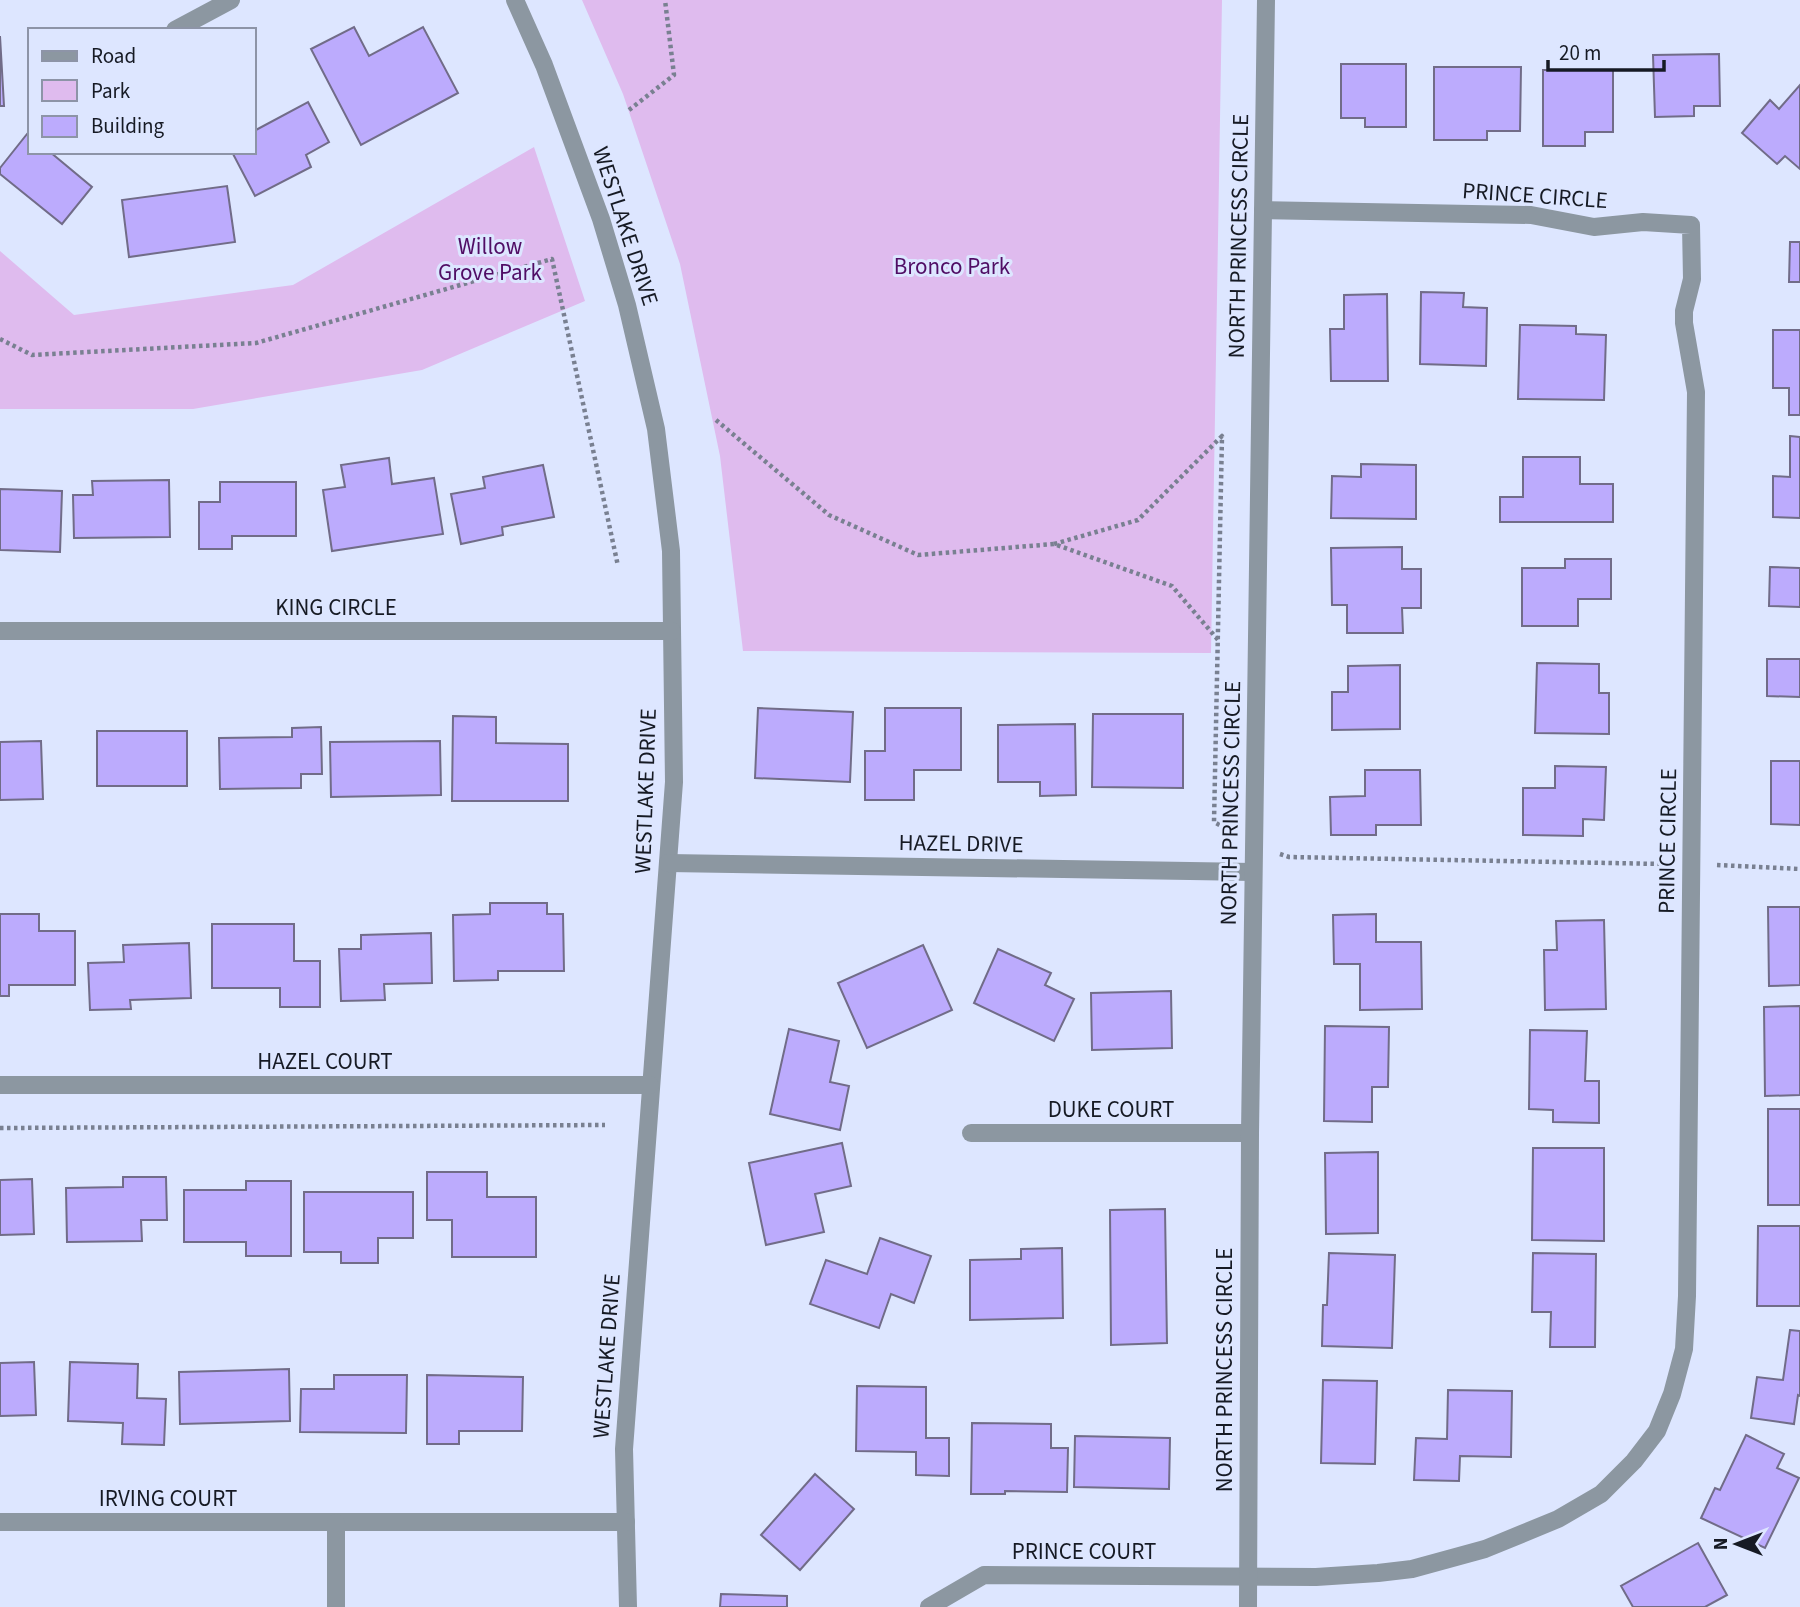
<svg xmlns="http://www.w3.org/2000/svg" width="1800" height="1607" font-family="'Source Sans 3',sans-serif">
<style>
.green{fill:#dfbbee}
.building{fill:#bcabfd;stroke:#716c88;stroke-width:2}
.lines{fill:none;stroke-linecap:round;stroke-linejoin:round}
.path{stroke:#798091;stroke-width:4.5;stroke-dasharray:3.5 3.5;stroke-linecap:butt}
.minor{stroke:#8c97a1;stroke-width:18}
.labels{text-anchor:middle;stroke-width:6;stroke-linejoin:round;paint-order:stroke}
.street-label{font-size:23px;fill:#161a24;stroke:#dde6ff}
.park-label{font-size:23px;fill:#500d65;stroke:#dde6ff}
</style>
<rect width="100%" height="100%" fill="#dde6ff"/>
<g class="green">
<path d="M582,0H1222L1211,653L743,651L720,456L680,264L623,94Z"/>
<path d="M534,147L585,301L422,370L193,409H0V251L74,315L293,285Z"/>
</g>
<g class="building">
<path d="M354,27L369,56L423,27L458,93L361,145L311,49Z"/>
<path d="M0,36L4,106H0Z"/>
<path d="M1719,54L1720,106H1694V116L1655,117L1653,55Z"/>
<path d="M1341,64H1406V127H1365V118H1341Z"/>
<path d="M1434,67H1521L1520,131H1487V140H1434Z"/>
<path d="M1543,70H1613V132H1585V146H1543Z"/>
<path d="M1800,85V169L1785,156L1777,164L1742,133L1770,100L1779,109Z"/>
<path d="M308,102L329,142L306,155L311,167L255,196L232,152H254V131Z"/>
<path d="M27,134L30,136V152H50L92,187L62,224L0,174V168Z"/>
<path d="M227,186L235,242L129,257L122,200Z"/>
<path d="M1790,242H1800V282H1789Z"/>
<path d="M1421,292L1464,293L1463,307L1487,308L1486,366L1420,364Z"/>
<path d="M1387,294L1388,381H1331L1330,329H1344V295Z"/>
<path d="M1520,325L1576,326V334L1606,335L1604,400L1518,399Z"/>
<path d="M1773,330H1800V415H1789V388H1773Z"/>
<path d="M1790,436L1800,437V518L1773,517V476L1790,477Z"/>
<path d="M1523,457H1580V484H1613V522H1500V497H1523Z"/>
<path d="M389,458L392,484L434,478L443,534L332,551L323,490L345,487L341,465Z"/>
<path d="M1361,464L1416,465V519L1331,518L1332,476L1361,477Z"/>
<path d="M543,465L554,517L502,527L503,535L461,544L451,494L485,488L483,477Z"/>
<path d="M169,480L170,537L74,538L73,495H93L92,481Z"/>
<path d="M220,482H296V536H232V549H199V502H220Z"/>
<path d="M0,489L62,491L60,552L0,550Z"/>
<path d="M1402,547V569H1421V608H1402L1403,633H1347V605H1332L1331,548Z"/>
<path d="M1565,559H1611V599H1578V626H1522V568H1565Z"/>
<path d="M1770,567L1800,568V607L1769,606Z"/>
<path d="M1767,659H1800V697L1767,696Z"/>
<path d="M1537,663L1599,664V693H1609V734L1535,733Z"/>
<path d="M1400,665V729L1332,730V692H1348V666Z"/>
<path d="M758,708L853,712L850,782L755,778Z"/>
<path d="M885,708H961V770H914V800H865V751H885Z"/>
<path d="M1093,714H1183V788L1092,787Z"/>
<path d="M453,716L496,717V743L568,744V801H452Z"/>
<path d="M1075,724L1076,795L1040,796V782H998V725Z"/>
<path d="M321,727L322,774H301V788L220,789L219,738L292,737V728Z"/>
<rect x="97" y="731" width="90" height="55"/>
<path d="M41,741L43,799L0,800V742Z"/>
<path d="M440,741L441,795L331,797L330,742Z"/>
<path d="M1771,761H1800V825L1771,824Z"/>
<path d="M1555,766L1606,767L1604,820L1583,819V836L1523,835V788H1555Z"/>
<path d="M1365,770H1420L1421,825H1376V835H1331L1330,797L1365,796Z"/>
<path d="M490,903H547V914H563L564,971H498V980L454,981L453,915L490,914Z"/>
<path d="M1768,907H1800V985L1769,986Z"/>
<path d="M0,914H39V931H75V985H9V996H0Z"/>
<path d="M1376,914V942H1421L1422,1009L1360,1010V964H1334L1333,915Z"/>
<path d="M1604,920L1606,1009L1545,1010L1544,950H1557L1556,921Z"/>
<path d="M212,924H294V961H320V1007H280V988H212Z"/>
<path d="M431,933L432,983L384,984L385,1000L341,1001L339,949H361V935Z"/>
<path d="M189,943L191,998L130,1000L131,1009L90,1010L88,963L124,962L123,945Z"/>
<path d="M923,945L952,1010L867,1048L838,983Z"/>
<path d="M998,949L1051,973L1045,985L1074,999L1054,1041L974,1003Z"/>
<path d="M1171,991L1172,1048L1092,1050L1091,993Z"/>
<path d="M1800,1006V1095L1765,1096L1764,1007Z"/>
<path d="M1325,1026L1389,1027L1388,1087H1372V1122L1324,1121Z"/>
<path d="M789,1029L839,1041L830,1082L849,1086L840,1130L770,1114Z"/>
<path d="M1530,1030L1587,1031L1585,1081H1599V1123L1553,1122V1110L1529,1109Z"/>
<rect x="1768" y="1109" width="32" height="96"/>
<path d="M842,1143L851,1186L815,1194L824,1232L766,1245L749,1163Z"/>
<path d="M1533,1148H1604V1241L1532,1240Z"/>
<path d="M1378,1152V1233L1326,1234L1325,1153Z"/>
<path d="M427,1172H487V1197H536V1257H452V1220H427Z"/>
<path d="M123,1177H166L167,1220H141L142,1241L67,1242L66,1188L123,1187Z"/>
<path d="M32,1179L34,1234L0,1235V1180Z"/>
<path d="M246,1181H291V1256H246V1242H184V1190H246Z"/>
<path d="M304,1192H413V1238H378V1263H341V1252H304Z"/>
<path d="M1165,1209L1167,1343L1111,1345L1110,1210Z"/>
<path d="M1758,1226H1800V1306H1757Z"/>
<path d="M880,1238L931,1256L914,1303L891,1294L879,1328L810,1304L826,1260L867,1274Z"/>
<path d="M1062,1248L1063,1318L970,1320V1260L1021,1259V1249Z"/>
<path d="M1329,1253L1395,1255L1392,1348L1322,1346L1323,1305H1327Z"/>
<path d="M1533,1253L1596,1254L1595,1347H1550L1551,1312H1532Z"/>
<path d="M1790,1330L1800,1331V1396L1798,1395L1794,1424L1751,1418L1757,1377L1783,1380Z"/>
<path d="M34,1362L36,1415L0,1416V1363Z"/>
<path d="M70,1362L138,1364L137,1398L166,1399L164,1445L122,1444L123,1423L68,1421Z"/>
<path d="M289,1369L290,1421L180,1424L179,1372Z"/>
<path d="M334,1375H407L406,1433L300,1432L301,1389H334Z"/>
<path d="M427,1375L523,1377L522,1431H459V1444H427Z"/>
<path d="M1323,1380L1377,1381L1375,1464L1321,1463Z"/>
<path d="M857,1386L926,1387V1438H949V1476L916,1475V1452L856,1451Z"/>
<path d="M1448,1390L1512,1391L1511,1457L1460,1456L1459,1481L1414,1480L1416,1438L1447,1439Z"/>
<path d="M972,1423L1051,1424V1448H1068L1067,1492L1005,1491V1494H971Z"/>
<path d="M1746,1435L1784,1454L1777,1468L1799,1478L1765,1548L1701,1518L1715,1488L1720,1490Z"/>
<path d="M1075,1436L1170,1438L1169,1489L1074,1487Z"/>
<path d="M815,1474L854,1509L800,1570L761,1535Z"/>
<path d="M1698,1543L1727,1595L1705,1607H1633L1621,1586Z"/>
<path d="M721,1594L787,1596V1607H720Z"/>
</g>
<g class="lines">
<g class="path">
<path d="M629,110L674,75L665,0"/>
<path d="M0,339L32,355L256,343L552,259L618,566"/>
<path d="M716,420L829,515L918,555L1054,544L1172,586L1219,641"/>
<path d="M1054,544L1138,520L1222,436L1214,822L1225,828"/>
<path d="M1280,854L1289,857L1663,864"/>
<path d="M1717,865L1800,869"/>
<path d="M0,1128L605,1125"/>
</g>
<g class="minor">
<path d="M515,0L544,65L601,219L627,305L656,429L671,551L674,782L624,1449L628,1607"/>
<path d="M175,30L231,0"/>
<path d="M0,631H672"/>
<path d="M668,863L1253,872"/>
<path d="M0,1085H650"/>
<path d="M971,1133H1250"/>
<path d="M0,1522H626"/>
<path d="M336,1523V1607"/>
<path d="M929,1607L984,1575L1316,1577L1378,1573L1412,1569L1485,1549L1558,1519L1601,1494L1634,1461L1657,1431L1672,1394L1684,1349L1687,1296L1696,392L1684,323V311L1692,279L1691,225L1643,222L1594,227L1531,215L1263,210"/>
<path d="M1248,1607L1250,1133L1266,0"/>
</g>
</g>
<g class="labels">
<g class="street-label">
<text transform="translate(1535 195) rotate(4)" y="8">PRINCE CIRCLE</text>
<text transform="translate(626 226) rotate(72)" y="8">WESTLAKE DRIVE</text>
<text transform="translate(1238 236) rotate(-89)" y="8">NORTH PRINCESS CIRCLE</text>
<text x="336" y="615">KING CIRCLE</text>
<text transform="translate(645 791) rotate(-88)" y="8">WESTLAKE DRIVE</text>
<text transform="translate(1230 803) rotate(-89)" y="8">NORTH PRINCESS CIRCLE</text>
<text transform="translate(1667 841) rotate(-89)" y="8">PRINCE CIRCLE</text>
<text transform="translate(961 843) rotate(1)" y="8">HAZEL DRIVE</text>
<text x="325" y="1069">HAZEL COURT</text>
<text x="1111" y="1117">DUKE COURT</text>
<text transform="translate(606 1356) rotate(-86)" y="8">WESTLAKE DRIVE</text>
<text transform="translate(1224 1370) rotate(-90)" y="8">NORTH PRINCESS CIRCLE</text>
<text x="168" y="1506">IRVING COURT</text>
<text x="1084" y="1559">PRINCE COURT</text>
</g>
<g class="park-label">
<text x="490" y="254">Willow<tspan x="490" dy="26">Grove Park</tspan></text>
<text x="952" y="274">Bronco Park</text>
</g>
</g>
<rect x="28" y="28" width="228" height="126" fill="#dde6ff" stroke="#8d94a7" stroke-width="2"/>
<rect x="42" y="51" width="35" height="10" fill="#8c97a1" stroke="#8d94a7" stroke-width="2"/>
<text x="91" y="63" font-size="21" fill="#161a24">Road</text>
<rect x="42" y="80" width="35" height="21" fill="#dfbbee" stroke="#8d94a7" stroke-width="2"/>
<text x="91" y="98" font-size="21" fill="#161a24">Park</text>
<rect x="42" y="116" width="35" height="21" fill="#bcabfd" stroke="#8d94a7" stroke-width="2"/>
<text x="91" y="133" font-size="21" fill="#161a24">Building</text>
<g transform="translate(1737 1544) rotate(270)" stroke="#dde6ff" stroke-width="5" paint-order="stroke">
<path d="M0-5L12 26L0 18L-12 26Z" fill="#161a24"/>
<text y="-10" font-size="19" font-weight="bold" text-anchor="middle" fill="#161a24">N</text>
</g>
<path d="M1548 60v10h116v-10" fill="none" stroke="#161a24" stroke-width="3.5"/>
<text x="1559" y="60" font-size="21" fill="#161a24" stroke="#dde6ff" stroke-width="5" paint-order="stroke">20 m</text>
</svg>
